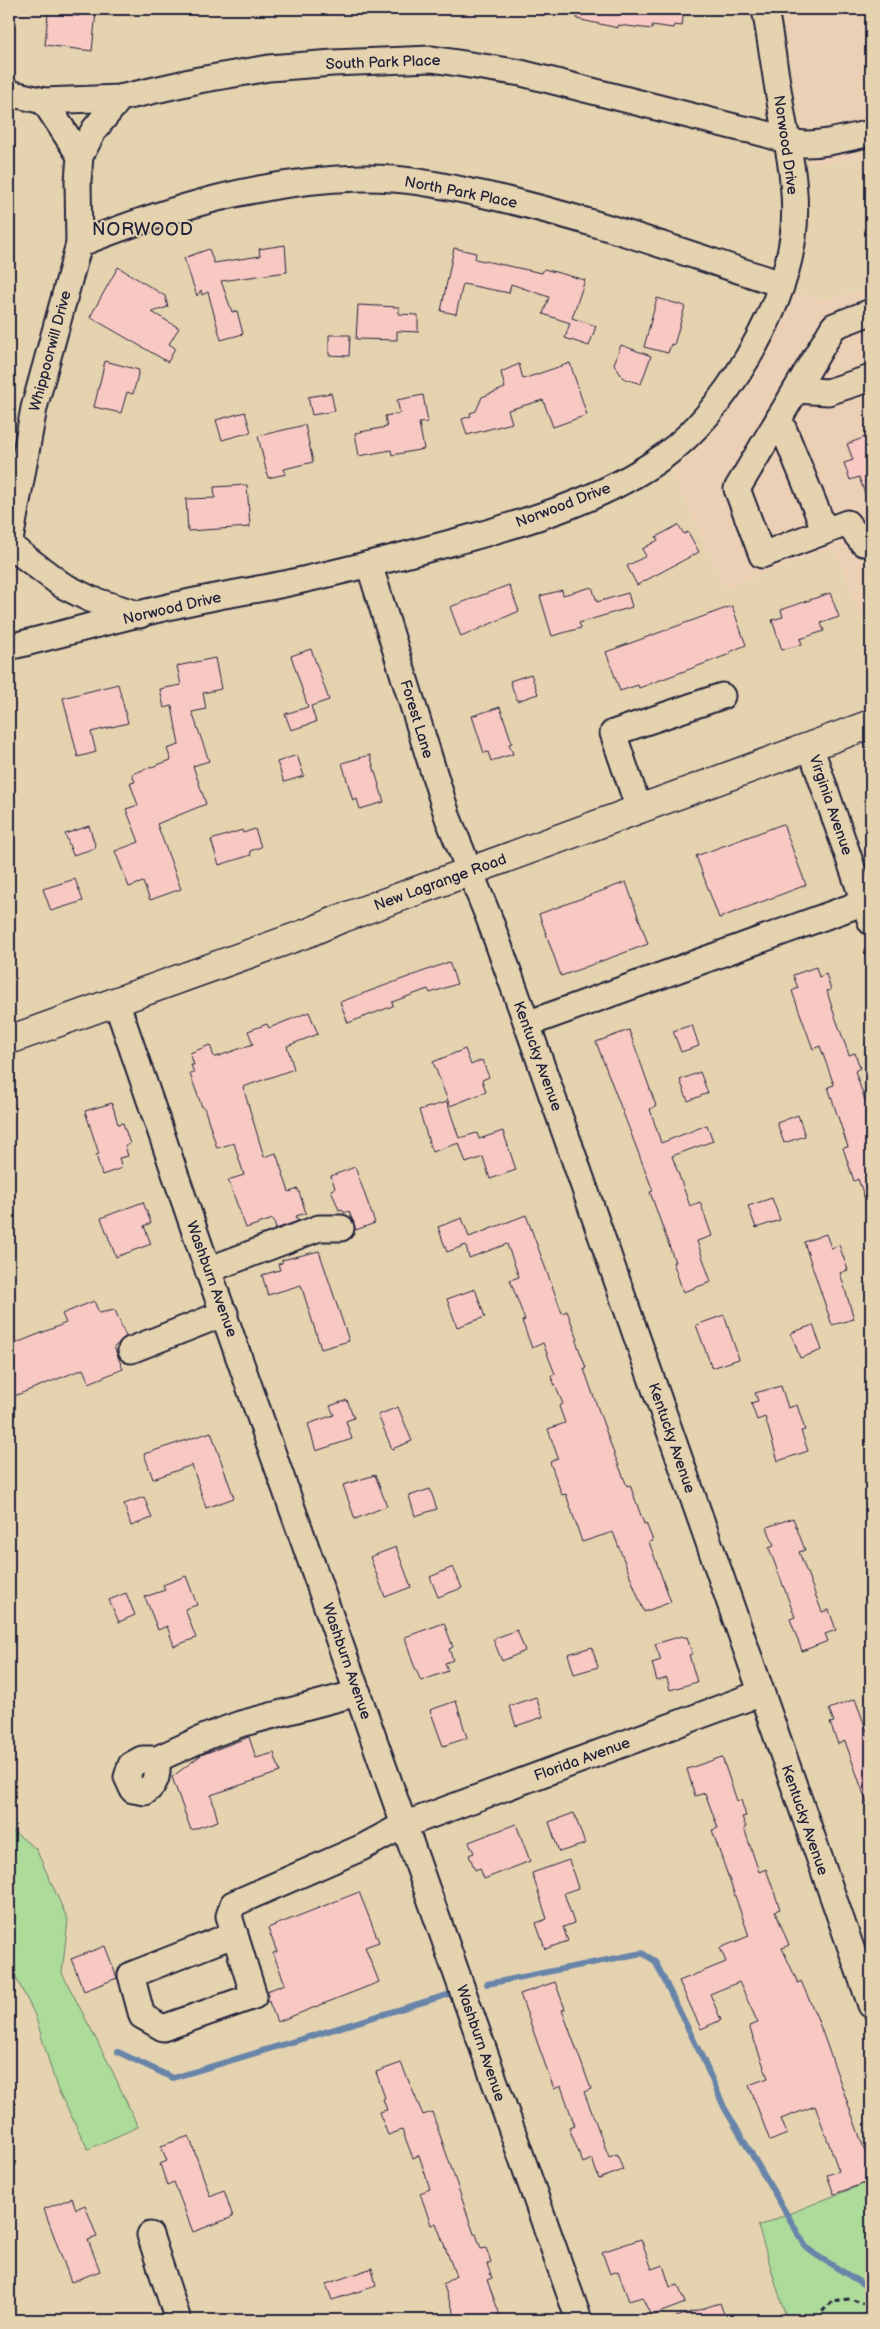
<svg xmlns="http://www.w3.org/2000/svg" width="880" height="2329" font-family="'Balsamiq Sans',sans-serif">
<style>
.built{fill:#ebd0b6}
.green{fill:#addb9a;stroke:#687e6a}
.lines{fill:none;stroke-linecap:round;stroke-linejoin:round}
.stream{stroke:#6885a9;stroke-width:6}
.building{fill:#f8c8c3;stroke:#22223b}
.minor-casing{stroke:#22223b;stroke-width:29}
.major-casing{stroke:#22223b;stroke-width:31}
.path{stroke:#22223b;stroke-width:3;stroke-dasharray:5 4;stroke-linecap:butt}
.minor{stroke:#e5d3b0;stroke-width:25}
.major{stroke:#e5d3b0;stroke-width:28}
.labels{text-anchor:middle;stroke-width:4;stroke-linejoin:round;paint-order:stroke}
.street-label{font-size:15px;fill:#22223b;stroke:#e5d3b0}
.quarter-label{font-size:18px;letter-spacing:1px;fill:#22223b;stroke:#e5d3b0}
</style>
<rect width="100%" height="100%" fill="#e5d3b0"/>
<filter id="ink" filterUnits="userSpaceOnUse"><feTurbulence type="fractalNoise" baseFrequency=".02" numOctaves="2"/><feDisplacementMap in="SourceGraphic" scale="10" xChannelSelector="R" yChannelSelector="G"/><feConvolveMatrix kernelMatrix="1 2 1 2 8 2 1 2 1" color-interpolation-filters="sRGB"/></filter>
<g filter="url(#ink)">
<g class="built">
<path d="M781,9H871V158L808,164Z"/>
<path d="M871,288V644L834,548L725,589L671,470L692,456L744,389L796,293L827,300Z"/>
</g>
<g class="green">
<path d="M9,1828L36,1849L68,1920L62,1973L110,2066L138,2127L88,2149L57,2088L35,2015L9,1964Z"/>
<path d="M871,2181V2320H787L758,2226Z"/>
</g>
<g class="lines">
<g class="stream">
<path d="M487,1984L642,1953L655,1961L703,2059L724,2107L806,2247L816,2255L871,2289"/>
<path d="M118,2052L173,2078L450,1994"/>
</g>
</g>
<g class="building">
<path d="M577,9H684L682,26L674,25L673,28L652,25V29L618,25V28L577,19Z"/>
<path d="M80,10L96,12L92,51L45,45L48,13L79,16Z"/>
<path d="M285,245L287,272L221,281L232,312L237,311L243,334L221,340L208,292L202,295L201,290L197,296L184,258L209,249L214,263L260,256L259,249Z"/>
<path d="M454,248L476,253L475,259L542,273L544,269L585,280L572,318L596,326L589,346L565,338L570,323L543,314L549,297L511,284L509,293L463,284L456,314L441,311Z"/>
<path d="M118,267L165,296L168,307L152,312L179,328L169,344L175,348L168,362L90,317Z"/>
<path d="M657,298L685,306L674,345L671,344L668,353L644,347Z"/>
<path d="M358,305L399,307V314L418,315V332L397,331V340L356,339Z"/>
<path d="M329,335H350L349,356L329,355Z"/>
<path d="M621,345L651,356L641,384L623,378L614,364Z"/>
<path d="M105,361L139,370L133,394L127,392L121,413L94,407Z"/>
<path d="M570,363L587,415L553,427L543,400L508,410L512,423L467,435L462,419L471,416L470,413L476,411L482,397L505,388L501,372L519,364L523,379Z"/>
<path d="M331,393L335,411L312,415L308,397Z"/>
<path d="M423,395L428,422L419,423L424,449L392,455L391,450L359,456L355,433L387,427L385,416L400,413L397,400Z"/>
<path d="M245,412L251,432L222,440L216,420Z"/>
<path d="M305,425L313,462L284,469L286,474L268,478L258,436Z"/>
<path d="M871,435V505H869L859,477L850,480L844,463L853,460L847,444Z"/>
<path d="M247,485L250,527L188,531L186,499L215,498L214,487Z"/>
<path d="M678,525L684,534L688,532L699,552L637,585L627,566L646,556L642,549L658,540L656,537Z"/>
<path d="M509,585L519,611L461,637L450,607Z"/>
<path d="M592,587L597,602L628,593L632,607L579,623L581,628L552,636L540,596L562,590L563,595Z"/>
<path d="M830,593L839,617L821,623L824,631L800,639L802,644L782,650L772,620L783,617L781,610Z"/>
<path d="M732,606L746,645L730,652V654L639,688L638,685L620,691L606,652Z"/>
<path d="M311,649L329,700L311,706L316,722L291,730L285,714L308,707L291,656Z"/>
<path d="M215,658L221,689L203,693L206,709L192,712L209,761L193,766L206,804L157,824L181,889L150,900L143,882L129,887L115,851L139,842L126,809L138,805L130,783L135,782L132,774L171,760L167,749L179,745L172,706L164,708L160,689L181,685L177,666Z"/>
<path d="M531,674L538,694L517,701L510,681Z"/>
<path d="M118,684L128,723L91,732L96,752L78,757L63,698Z"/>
<path d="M500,707L512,743L509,744L513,754L491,761L488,752L484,753L472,716Z"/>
<path d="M297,755L304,776L284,782L277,762Z"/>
<path d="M370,755L384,802L360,809L357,799L353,801L342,763Z"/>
<path d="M783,824L806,885L719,918L696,856Z"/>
<path d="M89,826L96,848L73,855L65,834Z"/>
<path d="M255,829L261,847L250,851L251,855L219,865L211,840L242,830L243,833Z"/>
<path d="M75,879L83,901L51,911L43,889Z"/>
<path d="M626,882L648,944L561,976L539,914Z"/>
<path d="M449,962L457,984L430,993L428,989L392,1002L393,1006L348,1023L340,1002Z"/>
<path d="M816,967L819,977L826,974L831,990L827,991L832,1008L849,1055L855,1053L860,1068L855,1071L871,1118V1208L869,1209L858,1179L854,1181L843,1148L848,1147L828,1087L834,1085L820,1046L813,1049L792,991L798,988L793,975Z"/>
<path d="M309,1012L318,1034L287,1046L294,1069L243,1087L264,1157L276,1153L289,1192L298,1189L306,1213L296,1216L298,1221L276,1229L273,1219L246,1228L228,1180L244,1175L234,1143L217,1148L204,1107H202L190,1074L194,1073L191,1065H194L190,1053L210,1045L214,1057H216L253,1044L248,1031L267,1024L269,1028Z"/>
<path d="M692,1025L699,1046L681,1052L673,1031Z"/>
<path d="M629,1030L656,1106L650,1109L661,1143L707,1125L713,1141L672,1156L690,1206L700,1202L712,1236L697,1241L711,1282L683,1292L673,1262H675L650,1192L653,1191L596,1042Z"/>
<path d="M465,1049L471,1065L482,1060L489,1077L482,1080L486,1092L450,1106L433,1062Z"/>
<path d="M700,1072L708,1093L688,1101L680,1080Z"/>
<path d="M447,1102L459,1138L477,1133L479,1139L503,1131L516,1170L490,1179L483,1157L466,1163L459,1143L432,1152L419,1110Z"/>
<path d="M112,1103L118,1124L123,1123L130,1144L125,1146L128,1156L119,1158L122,1168L102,1175L96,1155L99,1154L85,1111Z"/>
<path d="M798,1115L805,1136L784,1143L777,1123Z"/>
<path d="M355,1167L375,1223L356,1230L349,1211L344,1213L342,1209L339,1210L331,1190L335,1188L331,1176Z"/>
<path d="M772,1198L780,1220L756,1228L748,1206Z"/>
<path d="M143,1202L151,1223L144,1226L151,1244L116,1257L101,1218Z"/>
<path d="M526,1215L562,1313L567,1311L578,1340L576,1341L586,1368L584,1369L613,1451L627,1486L630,1485L644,1524L646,1523L653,1541L649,1542L671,1602L644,1612L613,1532L582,1542L566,1494L562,1495L550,1462L558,1458L548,1429L565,1423L559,1406L563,1404L551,1376L555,1374L543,1343L532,1348L522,1321L525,1320L510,1280L519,1277L507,1244L469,1258L466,1245L447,1252L438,1227L462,1218L469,1237Z"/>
<path d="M826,1234L831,1248L839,1245L848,1270L840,1273L854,1319L832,1325L804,1242Z"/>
<path d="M319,1251L349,1341L321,1349L301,1285L268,1295L262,1275L280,1270L278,1264L282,1263V1260Z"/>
<path d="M475,1289L485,1317L457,1327L447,1299Z"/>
<path d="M94,1301L99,1313L115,1310L126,1337L114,1347L123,1369L89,1383L83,1369L9,1398V1346L66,1323L62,1314Z"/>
<path d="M724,1315L739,1359L712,1368L696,1325Z"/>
<path d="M813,1325L822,1350L800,1358L791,1333Z"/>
<path d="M781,1386L788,1408L797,1405L805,1430L801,1431L808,1451L778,1461L765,1417L757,1420L751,1403L758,1401L755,1393Z"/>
<path d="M347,1400L354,1418L346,1421L352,1439L316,1451L308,1424L334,1415L330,1406Z"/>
<path d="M398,1407L412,1441L392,1449L378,1415Z"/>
<path d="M211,1432L234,1498L206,1508L192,1465L153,1479L144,1454Z"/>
<path d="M375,1475L387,1506L355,1519L343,1485Z"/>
<path d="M430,1489L437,1509L415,1516L409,1496Z"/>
<path d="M144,1497L152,1518L131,1526L124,1504Z"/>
<path d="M793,1518L805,1550L799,1552L822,1612L829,1610L836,1630L825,1634L828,1641L802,1651L790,1619L795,1617L769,1548L774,1546L767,1527Z"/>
<path d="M396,1547L411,1587L385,1597L370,1557Z"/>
<path d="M453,1567L462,1588L438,1597L430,1577Z"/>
<path d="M186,1576L197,1605L185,1609L196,1638L174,1646L167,1626L158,1630L145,1597L165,1590L163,1585Z"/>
<path d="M126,1593L135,1615L119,1622L109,1600Z"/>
<path d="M444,1623L453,1647L449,1649L453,1660L445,1663L448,1671L421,1681L413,1663L405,1637Z"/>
<path d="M517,1630L525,1651L502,1661L493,1639Z"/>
<path d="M682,1636L683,1637H687L692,1654L689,1655L697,1682L670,1690L667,1678L657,1681L652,1663L661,1660L655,1644Z"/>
<path d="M592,1647L598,1667L574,1674L568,1654Z"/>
<path d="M536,1697L543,1717L516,1726L509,1706Z"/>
<path d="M855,1699L871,1742V1808L869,1809L845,1741L838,1744L830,1723L834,1722L829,1709Z"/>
<path d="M456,1701L467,1738L443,1746L430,1710Z"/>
<path d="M249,1737L256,1758L274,1753L280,1772L211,1795L218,1821L191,1830L172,1777L201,1755Z"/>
<path d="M722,1757L737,1801L741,1800L746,1816L742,1817L746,1827L744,1828L759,1872L766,1869L780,1909L775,1911L789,1945L782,1948L798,1983L801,1981L818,2020L871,2168V2181L834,2194L827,2175L839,2171L815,2106L781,2119L787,2134L770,2141L749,2085L768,2078L749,2026L758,2023L739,1982L710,1994L721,2020L701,2029L679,1981L726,1962L720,1948L749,1936L712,1830L718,1828L705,1793L695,1796L687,1769Z"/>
<path d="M574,1813L585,1844L559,1852L549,1822Z"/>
<path d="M516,1824L530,1861L484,1879L480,1868L475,1870L469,1855L474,1853L469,1842Z"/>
<path d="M569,1860L578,1888L564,1893L574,1923L563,1927L568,1941L545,1949L536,1923L547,1919L532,1873Z"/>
<path d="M359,1892L379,1942L365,1947L379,1982L277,2022L268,1999L267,1991L285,1984L273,1953L277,1952L268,1928Z"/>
<path d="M105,1946L117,1978L84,1991L71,1959Z"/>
<path d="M555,1982L565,2009L562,2010L591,2089L584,2092L609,2157L617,2154L623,2170L599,2179L592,2159L583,2163L569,2128L575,2126L561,2086L554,2089L520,1994Z"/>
<path d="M401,2063L423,2115L432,2112L474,2234H476L481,2249L486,2248L491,2262L487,2264L492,2278L487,2280L500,2315L485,2320H457L443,2284L456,2276L436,2223L431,2225L420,2193L430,2189L419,2155L413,2158L402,2130L388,2135L379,2112L387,2110L383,2099L385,2098L376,2072Z"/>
<path d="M189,2136L210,2196L224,2190L233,2217L193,2232L174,2182L167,2185L160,2164L167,2161L161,2146Z"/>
<path d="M72,2198L76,2209L85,2205L97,2237L88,2240L100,2271L71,2282L44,2209Z"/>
<path d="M641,2239L652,2269L663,2265L670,2287L678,2285L685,2303L651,2316L642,2297L629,2301L618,2271L610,2274L602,2252Z"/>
<path d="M372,2268L376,2286L332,2300L326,2284Z"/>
<path d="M720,2303L726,2320H677L676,2317Z"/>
</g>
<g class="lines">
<g class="minor-casing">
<g id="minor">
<path d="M9,93L44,101L120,98L199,80L269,68L333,63L432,59L521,73L743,129C762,131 778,139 797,143C817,147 851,137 871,133"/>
<path d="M44,101L80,156"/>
<path d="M79,244C171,208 261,180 361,178C402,177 441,185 481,194C583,216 682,252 781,284"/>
<path d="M871,312L834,326L737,489L762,555L847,523L863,543L871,540"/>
<path d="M796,390L828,392L871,378"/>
<path d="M779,418L825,531"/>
<path d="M9,545L62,585L90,599L140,615"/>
<path d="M9,546L34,408L79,244L78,181L80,156L94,130L120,98"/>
<path d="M369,564L448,818L489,918L527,1024L871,2005"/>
<path d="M9,647C75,631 142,611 210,598C233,593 256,590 279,585C343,572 406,555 469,538C536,519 606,498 664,456C725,411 783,312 793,237C798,200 791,161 784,125C777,87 772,47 765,9"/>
<path d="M810,746L871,922"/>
<path d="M639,809L613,733L722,696"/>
<path d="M116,1001L208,1270L579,2320"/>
<path d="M527,1024L865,902"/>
<path d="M208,1270L319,1228H341"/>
<path d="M131,1350L225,1313"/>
<path d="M157,1759C158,1773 157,1784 145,1792L133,1790L127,1777L131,1765L142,1759H157L208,1736L240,1724L358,1693"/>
<path d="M235,1934L131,1975L142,2016L163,2028L254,1996L229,1916L233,1904L363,1847L404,1825L761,1693"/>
<path d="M150,2235L178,2320"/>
</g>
</g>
<g class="major-casing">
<path id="major" d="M9,1040L310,932L340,919L871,724"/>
</g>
<path class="path" d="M820,2320L821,2313L832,2301L850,2299L871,2306"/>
<use href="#minor" class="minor"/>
<use href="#major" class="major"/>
</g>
</g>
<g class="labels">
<g class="street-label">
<text transform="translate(383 62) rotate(-2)" y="5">South Park Place</text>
<text transform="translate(786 145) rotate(82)" y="5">Norwood Drive</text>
<text transform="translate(461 192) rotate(11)" y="5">North Park Place</text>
<text transform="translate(50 351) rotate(-75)" y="5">Whippoorwill Drive</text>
<text transform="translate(563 505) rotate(-21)" y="5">Norwood Drive</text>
<text transform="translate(172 608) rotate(-13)" y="5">Norwood Drive</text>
<text transform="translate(417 719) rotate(73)" y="5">Forest Lane</text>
<text transform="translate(831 805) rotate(71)" y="5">Virginia Avenue</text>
<text transform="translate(440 882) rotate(-20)" y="5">New Lagrange Road</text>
<text transform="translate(538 1056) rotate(70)" y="5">Kentucky Avenue</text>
<text transform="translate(212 1279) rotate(70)" y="5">Washburn Avenue</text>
<text transform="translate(672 1438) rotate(71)" y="5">Kentucky Avenue</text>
<text transform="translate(347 1661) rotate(71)" y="5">Washburn Avenue</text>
<text transform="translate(582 1759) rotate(-20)" y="5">Florida Avenue</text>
<text transform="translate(805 1820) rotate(71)" y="5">Kentucky Avenue</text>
<text transform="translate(481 2043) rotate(71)" y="5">Washburn Avenue</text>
</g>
<g class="quarter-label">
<text x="143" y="235">NORWOOD</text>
</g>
</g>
<rect width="880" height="2329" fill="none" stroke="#e5d3b0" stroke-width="30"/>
<rect x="15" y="15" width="850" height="2299" fill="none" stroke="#22223b" stroke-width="2" filter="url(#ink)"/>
</svg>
